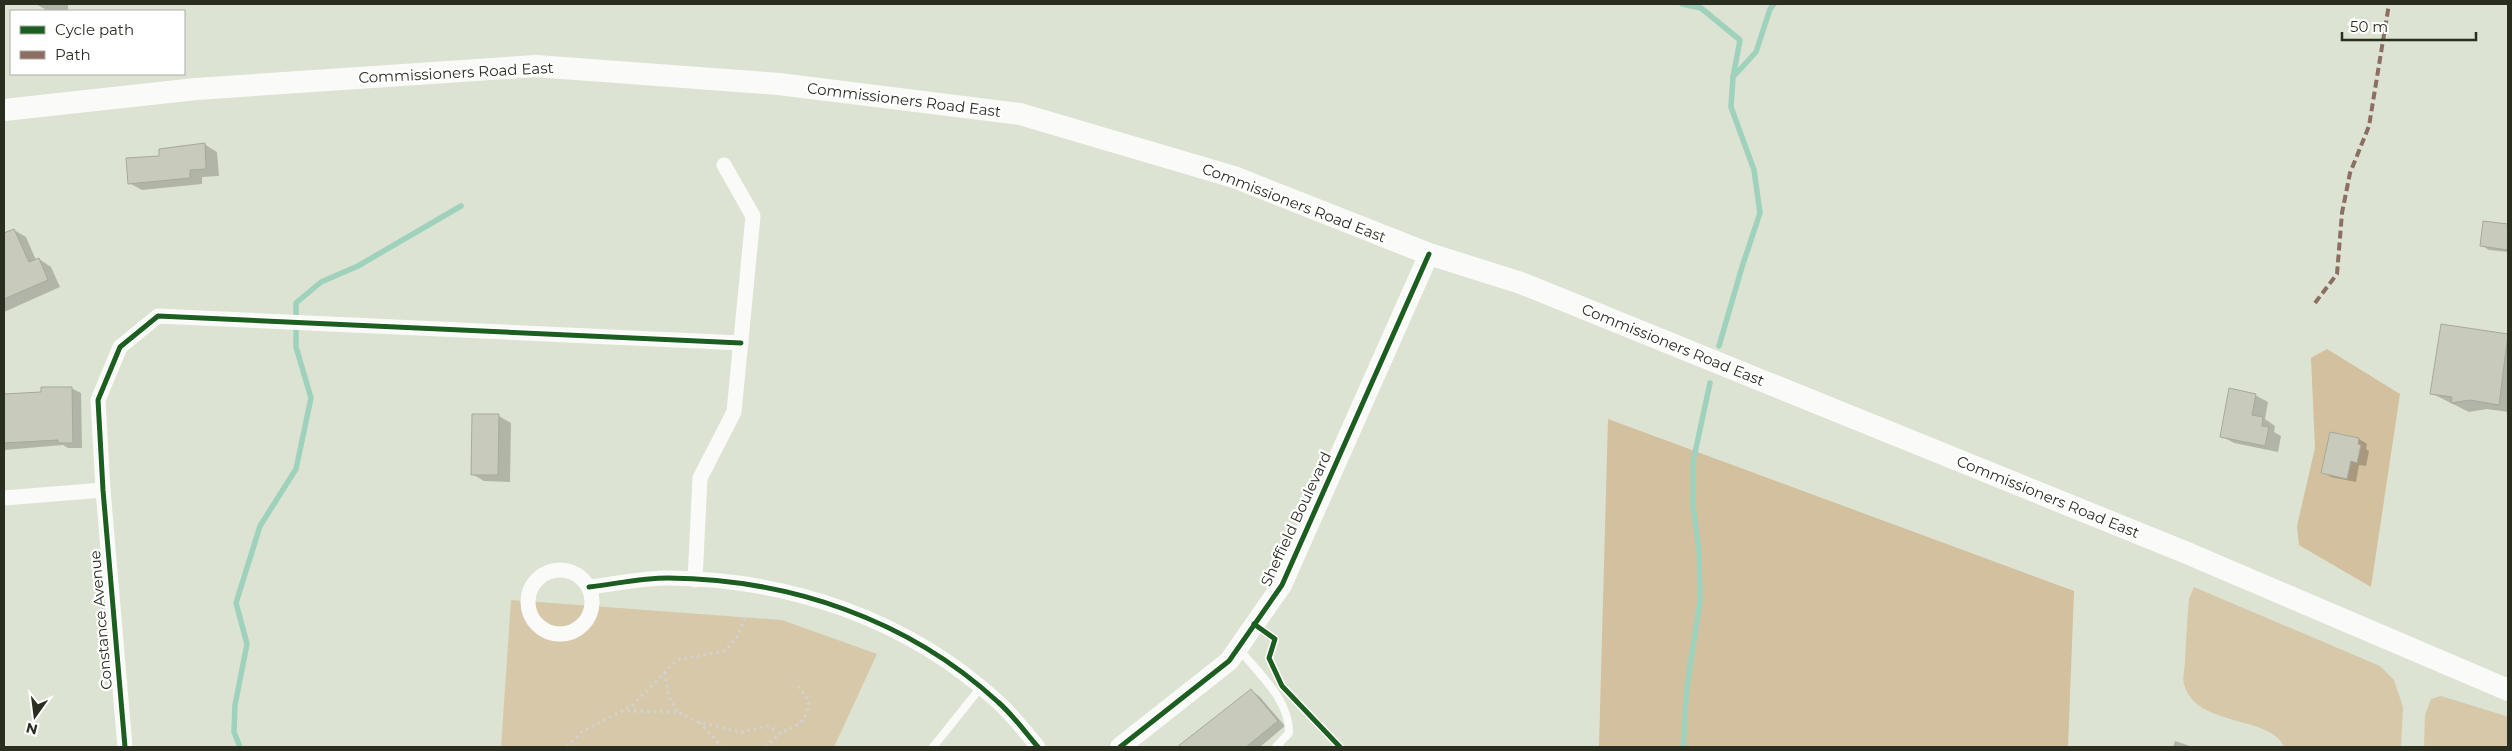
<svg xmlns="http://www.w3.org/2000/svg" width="2512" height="751" font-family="Montserrat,sans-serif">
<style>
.green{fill:#d7c8aa}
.forest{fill:#d2c09e}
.shadow{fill:#0003}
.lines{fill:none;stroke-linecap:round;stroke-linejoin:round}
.stream{stroke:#9fd2bc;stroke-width:5.5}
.building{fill:#c8cabc;stroke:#a7a99b}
.path{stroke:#d1d3ce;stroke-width:3;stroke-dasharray:2.5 4;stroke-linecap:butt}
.service{stroke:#fafbf8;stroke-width:8}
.minor{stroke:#fafbf8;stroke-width:15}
.tertiary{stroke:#fafbf8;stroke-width:20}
.secondary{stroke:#fafbf8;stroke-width:22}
.quiet{stroke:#8d6e63;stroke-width:4;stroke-dasharray:8 4;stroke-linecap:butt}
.cycleway-casing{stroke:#fff;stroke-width:8}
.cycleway{stroke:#1b5e20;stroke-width:5}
.labels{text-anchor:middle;stroke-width:4.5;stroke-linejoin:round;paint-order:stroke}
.street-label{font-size:15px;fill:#2a2e21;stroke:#fff}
</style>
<rect width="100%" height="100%" fill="#dde3d2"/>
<g class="green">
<path d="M2194,587L2380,666L2394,680L2403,707L2401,747H2284C2272,715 2195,728 2184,684C2182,678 2185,668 2185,661C2186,641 2187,620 2189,599Z"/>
<path d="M511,600L782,620L877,654L834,747H501Z"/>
<path d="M2441,696L2506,716L2508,718V747H2424L2425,715L2431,699Z"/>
</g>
<g class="forest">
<path d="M2327,349L2400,394L2371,587L2299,545L2297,526L2315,448L2311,358Z"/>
<path d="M1608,419L2074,591L2068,747H1599Z"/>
</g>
<g class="shadow">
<path d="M36,4H68V10L48,11Z"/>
<path d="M204,144L217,152L219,176L202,177V184L142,190L129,183L161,157L178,148V146Z"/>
<path d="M2484,223L2508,226V252L2489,250L2481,245Z"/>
<path d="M14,230L26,237L36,260L39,259L51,267L60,287L4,312V234Z"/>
<path d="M2442,325L2508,336V412L2487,409L2469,412L2431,393Z"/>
<path d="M71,388L81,393L82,448H68L63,445L4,450V396L42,393Z"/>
<path d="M2255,395L2268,402L2265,419L2275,426L2274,432L2281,436L2278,452L2234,443L2221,436Z"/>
<path d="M499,416L511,423L510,482L484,481L472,474Z"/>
<path d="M2359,439L2367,444L2366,449L2369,451L2366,466L2359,465L2356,482L2331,477L2323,472Z"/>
<path d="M1251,691L1259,696L1285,726L1260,747H1180Z"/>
<path d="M2175,741L2193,747H2173Z"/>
</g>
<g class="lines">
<g class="stream">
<path d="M1682,4L1701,8L1740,40L1733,77L1731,107L1754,170L1760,213L1742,267L1719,346"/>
<path d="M1733,77L1756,52L1770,9L1774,4"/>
<path d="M240,747L234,732L235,705L247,644L236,603L260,526L296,469L311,398L296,347V303L321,282L358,266L461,206"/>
<path d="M1683,747L1687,686L1700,601L1699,551L1693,506V462L1710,383"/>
</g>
</g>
<g class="building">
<path d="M205,143L206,169L190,170V178L128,184L126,158L159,156V149Z"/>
<path d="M2483,221L2508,224V250L2480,246Z"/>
<path d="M14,229L29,262L39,258L48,280L4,299V233Z"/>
<path d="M2441,324L2508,334L2499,405L2470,400L2451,403L2452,397L2430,394Z"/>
<path d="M41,387H72L73,443H58V440L4,443V394L41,392Z"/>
<path d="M2229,388L2256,394L2252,415L2263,417L2262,426L2269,427L2265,446L2220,437Z"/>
<path d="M472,414H499L498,475H471Z"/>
<path d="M2330,432L2359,438L2358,444L2361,445L2357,463L2351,461L2347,479L2321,473Z"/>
<path d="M1251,689L1278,721L1246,747H1177Z"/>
</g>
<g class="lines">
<g class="path">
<path d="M665,672L668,694L677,712"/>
<path d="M621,711L677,712L698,722L742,732L767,726L781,733C801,724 806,723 809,701L797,685"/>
<path d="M699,722L722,747"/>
<path d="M567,747L583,731L632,706L677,660L725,651L737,637L745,618"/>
<path d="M765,747L781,733"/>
</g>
<g class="service">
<path d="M1239,649C1258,673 1290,700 1289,733L1276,747"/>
<path d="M933,747L981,687"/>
</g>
<g class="minor">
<path d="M4,498L103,490"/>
<circle cx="560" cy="602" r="32"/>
<path d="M695,580L700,478L734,412L753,216L724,165"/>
<path d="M589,587C615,584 642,578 668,578C789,579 908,619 998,702C1013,715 1025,732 1038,747"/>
<path d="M125,747L103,490L98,400L120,347L158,316L741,343"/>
</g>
<path class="tertiary" d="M1120,747L1229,661L1282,585L1429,254"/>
<path class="secondary" d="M4,110L196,89L536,66L779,84L1020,114L1234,177L1429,254L1521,283L2187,553L2508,690"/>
<path class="quiet" d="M2315,303L2337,274L2342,213L2350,173L2369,126L2389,4"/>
<g class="cycleway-casing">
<g id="cycleway">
<path d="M589,587C615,584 642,578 668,578C789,579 908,619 998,702C1013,715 1025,732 1038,747"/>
<path d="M1254,624L1275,639L1269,658L1282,686L1340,747"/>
<path d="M125,747L103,490L98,400L120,347L158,316L741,343"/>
<path d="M1120,747L1229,661L1282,585L1429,254"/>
</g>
</g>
<use href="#cycleway" class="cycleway"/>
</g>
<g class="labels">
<g class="street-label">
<text transform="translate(456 73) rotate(-3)" y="5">Commissioners Road East</text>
<text transform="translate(904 100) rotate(7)" y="5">Commissioners Road East</text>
<text transform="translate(1294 203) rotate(21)" y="5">Commissioners Road East</text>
<text transform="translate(1673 345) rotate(22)" y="5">Commissioners Road East</text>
<text transform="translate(2048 497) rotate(22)" y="5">Commissioners Road East</text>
<text transform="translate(1296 519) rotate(-65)" y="5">Sheffield Boulevard</text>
<text transform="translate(101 620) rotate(-95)" y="5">Constance Avenue</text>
</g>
</g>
<rect width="2512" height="751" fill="none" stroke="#2a2e21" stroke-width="10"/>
<rect x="10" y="10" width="175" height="65" fill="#ffffff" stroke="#aaaba6"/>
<rect x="20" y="26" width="25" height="8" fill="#1b5e20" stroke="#aaaba6"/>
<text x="55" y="35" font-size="15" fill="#2a2e21">Cycle path</text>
<rect x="20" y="51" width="25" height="8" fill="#8d6e63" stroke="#aaaba6"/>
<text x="55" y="60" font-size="15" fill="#2a2e21">Path</text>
<g transform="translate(35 716) rotate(194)" stroke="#ffffff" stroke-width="4" paint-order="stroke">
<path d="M0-4L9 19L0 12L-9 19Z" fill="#2a2e21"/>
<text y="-8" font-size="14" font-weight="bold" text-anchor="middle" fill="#2a2e21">N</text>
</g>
<path d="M2342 32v8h134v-8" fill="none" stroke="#2a2e21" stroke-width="2.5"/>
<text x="2350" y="32" font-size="15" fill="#2a2e21" stroke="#ffffff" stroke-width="4" paint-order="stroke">50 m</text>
</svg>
